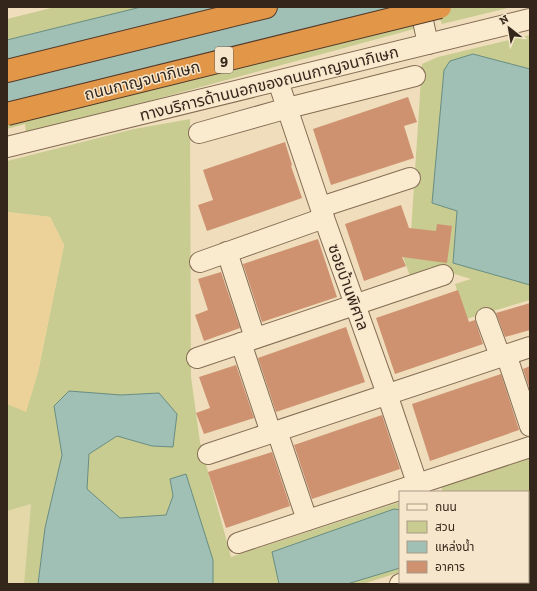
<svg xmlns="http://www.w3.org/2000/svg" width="537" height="591" font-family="'Zilla Slab','Noto Sans Thai',serif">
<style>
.farmland{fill:#e4d8a9}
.green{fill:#c9cc90}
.sand{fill:#ecd198}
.water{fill:#a0bfb5;stroke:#688d82}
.building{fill:#ce9271}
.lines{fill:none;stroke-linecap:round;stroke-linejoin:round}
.minor-casing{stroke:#866d55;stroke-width:22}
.highway-casing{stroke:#533b2a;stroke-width:24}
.minor{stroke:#faebcf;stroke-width:20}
.highway{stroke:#e29648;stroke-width:22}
.highway-bridge-casing{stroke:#533b2a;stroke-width:24;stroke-linecap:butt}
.highway-bridge{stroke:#e29648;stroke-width:22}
.labels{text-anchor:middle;stroke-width:3;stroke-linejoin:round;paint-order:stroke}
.shield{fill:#f6e7cc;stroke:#6f6050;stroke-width:1}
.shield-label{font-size:15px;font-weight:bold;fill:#35261b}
.street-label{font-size:16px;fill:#35261b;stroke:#f6e7cc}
</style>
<rect width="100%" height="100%" fill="#efddbc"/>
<path class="farmland" d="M31,504L24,584H7V511Z"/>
<g class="green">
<path d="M55,7H410L414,29L68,123L26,132L25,124L7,129V19Z"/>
<path d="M435,7H512L442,24Z"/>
<path d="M530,35V69L473,54L432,203L457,211L453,263L530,285V300L466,319L455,284L471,279L431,267L410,276L396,237L411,232L422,64L438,57Z"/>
<path d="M190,119L191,377L200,442L231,557L400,502V572L363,584H213V560L170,479L173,496L166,515L120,518L87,489L89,454L117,436L152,446L159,393L121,395L54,406L62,455L45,528L38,584H24L31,504L7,511V404L26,411L38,372L64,245L50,217L7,212V161L134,129Z"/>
<path d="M530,456V555L528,556V492H443L441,486Z"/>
</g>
<path class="sand" d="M7,212L50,217L64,245L38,372L26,412L7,404Z"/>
<g class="water">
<path d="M141,7H400L402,26L7,125V40Z"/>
<path d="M473,54L530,69V285L453,263L457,211L432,203L444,70L450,61Z"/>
<path d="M69,391L121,395L159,393L177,414L173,447L152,446L117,436L89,454L87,489L120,518L166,515L173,496L170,479L186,474L213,560V584H38L45,528L62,455L54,406Z"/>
<path d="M394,509L400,510V568L347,584H279L272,552Z"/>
</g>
<g class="building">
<path d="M408,97L417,122L404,126L414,158L331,185L313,129Z"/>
<path d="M285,142L292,165L291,166L302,198L207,231L198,205L213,200L203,170Z"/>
<path d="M401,205L409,228L436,231L437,224L452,226L447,263L402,257L406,266L364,281L345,224Z"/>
<path d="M318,239L337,297L262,322L243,264Z"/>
<path d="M221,272L240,328L204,341L195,315L208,310L198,279Z"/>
<path d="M458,290L469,322L475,320L483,344L395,374L376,318Z"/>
<path d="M530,303V330L505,337L496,313Z"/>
<path d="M346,327L365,382L276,412L258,358Z"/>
<path d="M236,365L254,418L204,434L196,413L210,408L199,377Z"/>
<path d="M530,366V390L523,369Z"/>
<path d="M501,374L519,430L430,461L412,404Z"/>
<path d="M382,415L400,469L312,499L294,445Z"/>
<path d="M272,452L290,506L226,528L208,472Z"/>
</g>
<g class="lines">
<g class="minor-casing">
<g id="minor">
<path d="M420,7L428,44"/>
<path d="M278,81L324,218L387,394L420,492"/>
<path d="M199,133L288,108L415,76"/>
<path d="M7,147L530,19"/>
<path d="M321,207L410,178"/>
<path d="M227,252L255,338"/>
<path d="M200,262L324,218"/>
<path d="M486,318L500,356"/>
<path d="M241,343L271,433"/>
<path d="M506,354L530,426"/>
<path d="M197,358L443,275"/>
<path d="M277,431L307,520"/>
<path d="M208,454L530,347"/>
<path d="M238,543L530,447"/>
<path d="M449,582L450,584"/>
<path d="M400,584L406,582"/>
</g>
</g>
<g class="highway-casing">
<path id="highway" d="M7,71L266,7"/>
</g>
<use href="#minor" class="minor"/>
<use href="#highway" class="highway"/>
<g class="highway-bridge-casing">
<path id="highway-bridge" d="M7,114L440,7"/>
</g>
<use href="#highway-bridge" class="highway-bridge"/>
</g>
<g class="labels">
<rect class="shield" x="215" y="47" width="18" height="26" rx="3"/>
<g class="shield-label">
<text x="224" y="65">9</text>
</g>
<g class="street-label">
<text transform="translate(142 80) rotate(-14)" y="6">ถนนกาญจนาภิเษก</text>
<text transform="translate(269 83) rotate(-14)" y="6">ทางบริการด้านนอกของถนนกาญจนาภิเษก</text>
<text transform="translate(349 287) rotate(70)" y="6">ซอยบ้านพิศาล</text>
</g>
</g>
<rect width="537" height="591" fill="none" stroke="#35261b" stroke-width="16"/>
<rect x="399" y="491" width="130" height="92" fill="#f6e7cc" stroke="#a99a85"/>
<rect x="407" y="504" width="20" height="6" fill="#faebcf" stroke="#a99a85"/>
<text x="435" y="511" font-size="12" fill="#35261b">ถนน</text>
<rect x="407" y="521" width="20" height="12" fill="#c9cc90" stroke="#a99a85"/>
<text x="435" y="531" font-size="12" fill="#35261b">สวน</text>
<rect x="407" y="541" width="20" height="12" fill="#a0bfb5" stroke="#a99a85"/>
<text x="435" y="551" font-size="12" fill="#35261b">แหล่งน้ำ</text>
<rect x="407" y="561" width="20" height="12" fill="#ce9271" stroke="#a99a85"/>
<text x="435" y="571" font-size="12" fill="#35261b">อาคาร</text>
<g transform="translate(509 28) rotate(329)" stroke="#f6e7cc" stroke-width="3" paint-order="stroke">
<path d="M0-3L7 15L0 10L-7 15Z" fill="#35261b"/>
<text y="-6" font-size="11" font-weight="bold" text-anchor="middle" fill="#35261b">N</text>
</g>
</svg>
